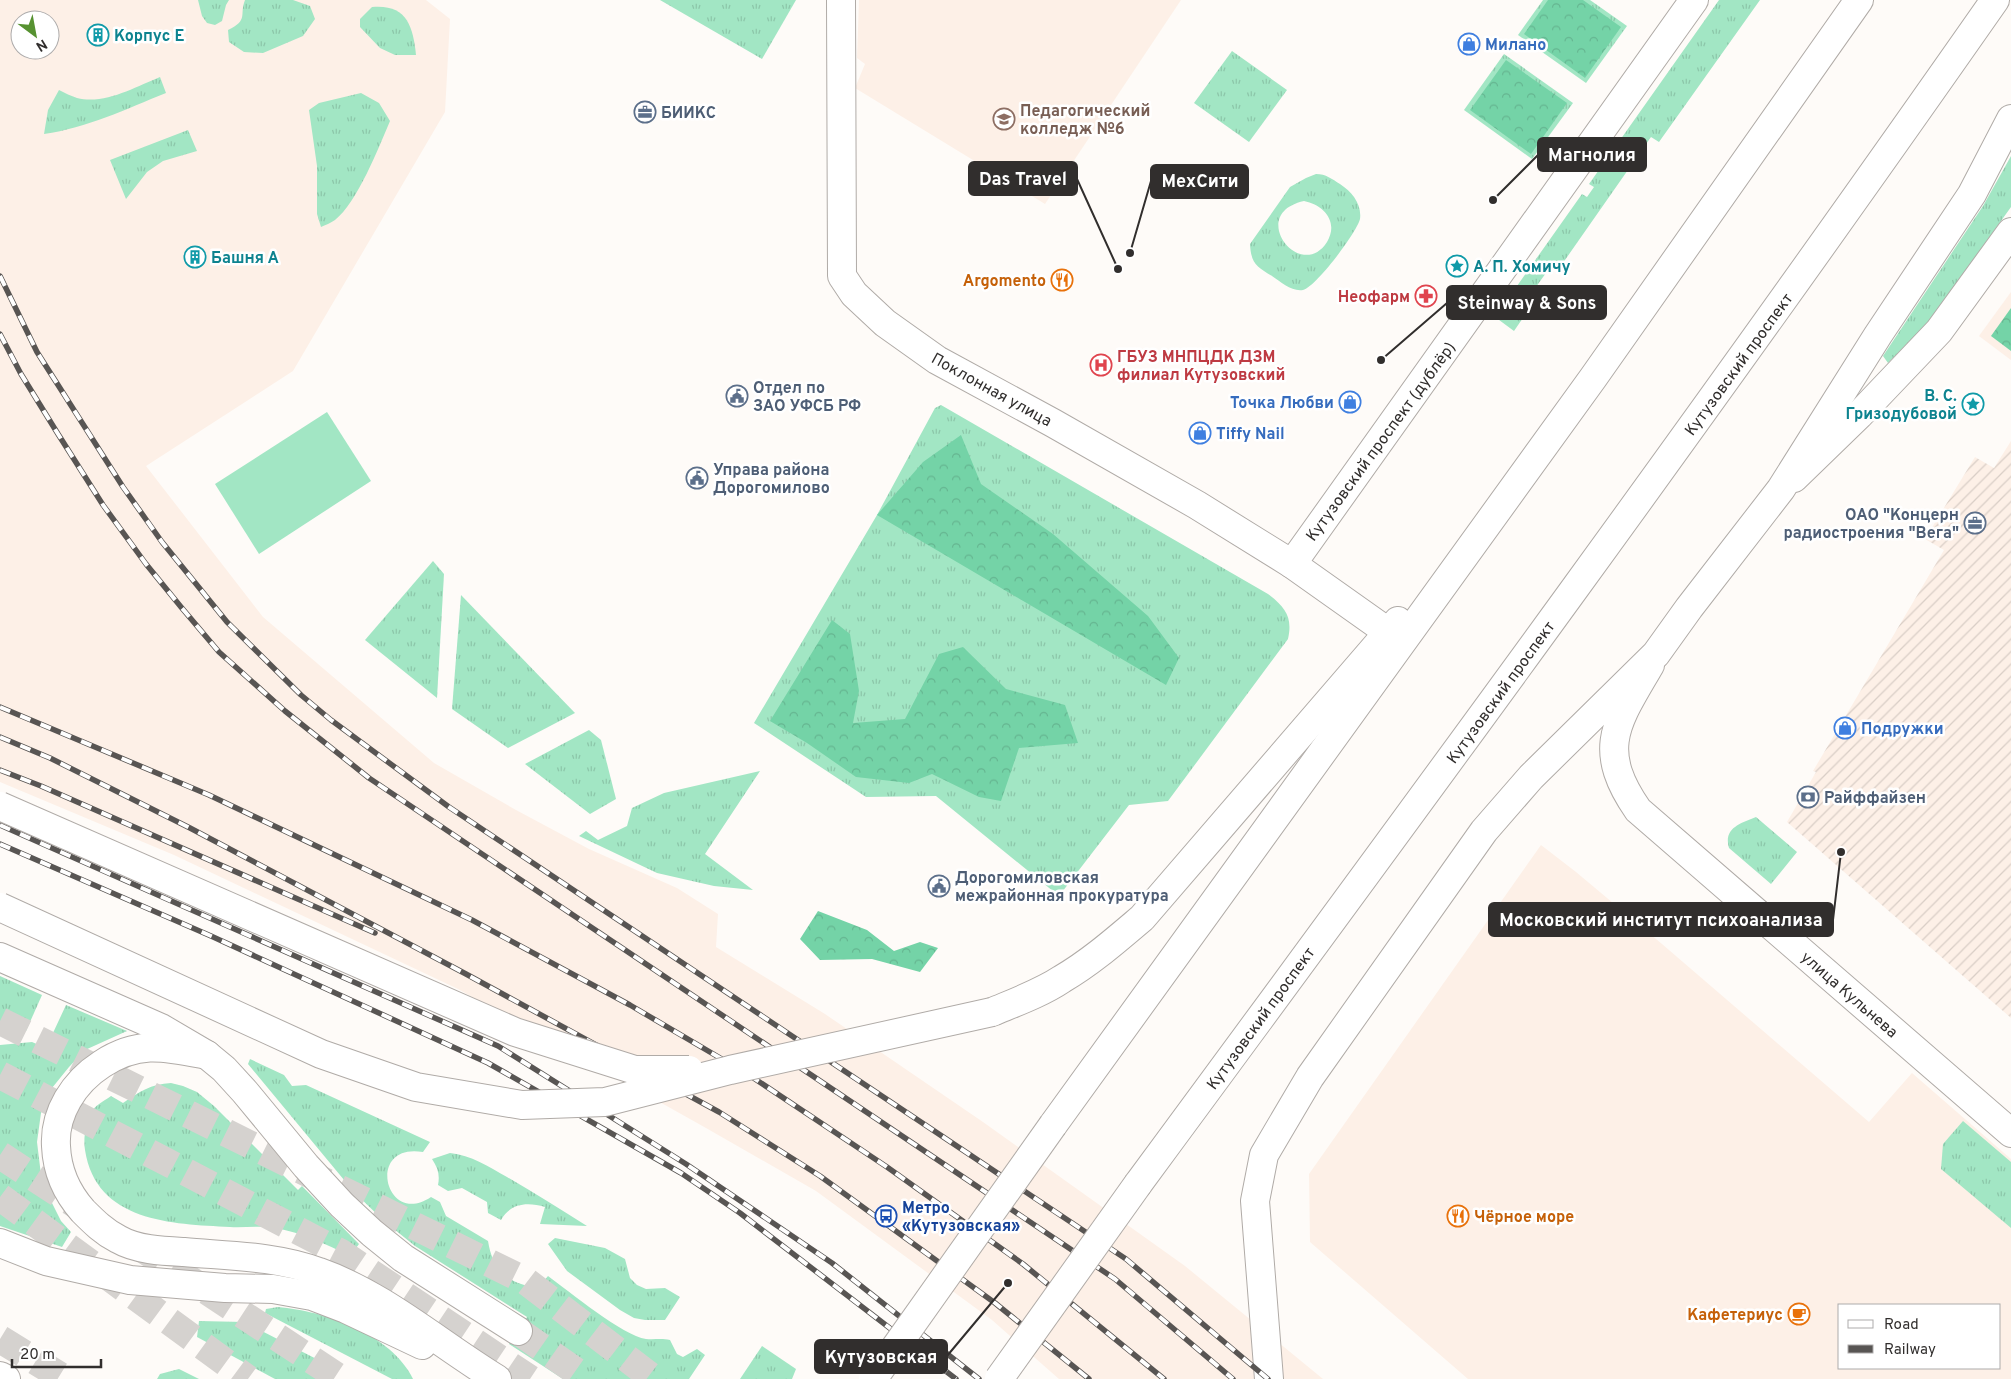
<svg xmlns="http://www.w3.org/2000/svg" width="2011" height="1379" font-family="Overpass,sans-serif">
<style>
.built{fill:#fdf0e7;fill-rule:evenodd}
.industrial{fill:url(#industrial-furrows)}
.grass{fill:url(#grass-tufts);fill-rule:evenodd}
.forest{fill:url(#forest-crowns)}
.garden{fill:#a2e6c4}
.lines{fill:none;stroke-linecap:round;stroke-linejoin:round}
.primary-tunnel{stroke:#d5d2cf;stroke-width:28;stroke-dasharray:28 14;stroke-linecap:butt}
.minor-casing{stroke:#b0aba7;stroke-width:30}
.tertiary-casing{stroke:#b0aba7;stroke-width:30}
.primary-casing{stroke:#b0aba7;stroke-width:30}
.minor{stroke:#fff;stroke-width:28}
.tertiary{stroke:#fff;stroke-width:28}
.primary{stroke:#fff;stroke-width:28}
.rail-casing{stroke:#585553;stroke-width:5.5}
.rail{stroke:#fff;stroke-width:4;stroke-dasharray:11;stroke-linecap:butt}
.primary-bridge-casing{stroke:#b0aba7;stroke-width:30;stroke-linecap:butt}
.primary-bridge{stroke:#fff;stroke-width:28}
.labels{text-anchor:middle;stroke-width:5;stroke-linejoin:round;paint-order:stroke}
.culture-label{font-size:16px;font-weight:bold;fill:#0d838f;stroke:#fff;text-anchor:start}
.shop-label{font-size:16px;font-weight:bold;fill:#366cbe;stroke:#fff;text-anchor:start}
.education-label{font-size:16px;font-weight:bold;fill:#785e54;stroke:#fff;text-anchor:start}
.service-label{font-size:16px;font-weight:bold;fill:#4e5e75;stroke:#fff;text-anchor:start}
.food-label{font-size:16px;font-weight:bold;fill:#c56008;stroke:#fff;text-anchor:end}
.health-label{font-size:16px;font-weight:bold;fill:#be3a42;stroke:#fff;text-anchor:end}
.street-label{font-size:16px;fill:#312e2d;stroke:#fff}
.transit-label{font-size:16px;font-weight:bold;fill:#164399;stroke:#fff;text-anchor:start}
.leader{fill:none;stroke:#312e2d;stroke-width:2}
.callout-dot{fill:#312e2d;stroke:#fff;stroke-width:2}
.callout{fill:#312e2d;stroke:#312e2d;stroke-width:2}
.callout-label{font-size:18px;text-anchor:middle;font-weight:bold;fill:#fff}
</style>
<defs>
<pattern id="industrial-furrows" width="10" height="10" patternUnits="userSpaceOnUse" patternTransform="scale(1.25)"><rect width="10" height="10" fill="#fdf0e7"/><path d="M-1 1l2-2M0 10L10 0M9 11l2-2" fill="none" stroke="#d9cec6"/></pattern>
<pattern id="grass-tufts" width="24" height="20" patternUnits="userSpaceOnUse" patternTransform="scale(1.25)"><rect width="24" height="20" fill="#a2e6c4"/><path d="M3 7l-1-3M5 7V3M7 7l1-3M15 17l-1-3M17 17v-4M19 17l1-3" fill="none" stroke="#8cc6a9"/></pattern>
<pattern id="forest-crowns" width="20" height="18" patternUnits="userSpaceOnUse" patternTransform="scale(1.25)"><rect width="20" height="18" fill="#74d3a7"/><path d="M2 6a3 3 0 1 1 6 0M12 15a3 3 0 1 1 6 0" fill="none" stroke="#65b590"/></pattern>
</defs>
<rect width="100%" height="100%" fill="#fefbf8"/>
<g class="built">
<path d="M0,0H426L450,19L445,112L293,371L146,466L263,617L434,763L516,810L589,849L677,888L718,914L716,947L825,1014L983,1122L1185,1266L1323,1379H1059L992,1320L816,1191L706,1128L458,989L174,855L0,782ZM20,20H50V50H20Z"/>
<path d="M859,0H1181L1045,204L855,88L865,64L857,58Z"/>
<path d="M2011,292V360L1979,336Z"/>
<path d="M1541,845L1576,872L1662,944L1869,1122L1912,1073L2011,1159V1379H1468L1310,1242L1309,1174ZM1840,1305H2000V1368H1840Z"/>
</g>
<path class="industrial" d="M2011,441V1018L1787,822L1816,772L1813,771L1944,550L1925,539L1975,457L1994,468Z"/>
<g class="grass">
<path d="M198,0H229L226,5L222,21L215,25L207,23L202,16Z"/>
<path d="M245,0H293L310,6L315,19L303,36L263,53L244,52L229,42L228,30C249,20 239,15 245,0Z"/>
<path d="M660,0H796L762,59Z"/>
<path d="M1543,0H1590L1627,26L1586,83L1518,35Z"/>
<path d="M1719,0H1760L1659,142L1651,137L1558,270L1551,266L1523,305L1529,309L1514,331L1495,317L1582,194L1587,197L1594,187L1589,184Z"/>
<path d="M372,7C406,4 413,25 416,55H395L380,48L360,27V19Z"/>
<path d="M1232,51L1287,90L1249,142L1194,103Z"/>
<path d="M1504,54L1573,103L1532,159L1464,110Z"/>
<path d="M160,77L166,93C126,109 87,128 44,134L48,110L59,90C65,93 71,96 77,98C105,105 135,87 160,77Z"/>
<path d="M361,93L379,103L390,121C379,147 357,203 335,220C331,223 325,225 321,227L317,214V166L309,110L319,103Z"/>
<path d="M188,130L197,151L163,161L147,172L126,199L110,160Z"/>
<path d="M2011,156V207L1928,323L1888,363L1883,356L1983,206Z"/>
<path d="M1316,174C1326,174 1332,179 1340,184C1352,192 1362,204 1360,219C1357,232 1316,287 1303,290C1292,292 1281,282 1272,276C1257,267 1251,264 1250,244L1290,187L1306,178ZM1304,201C1324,205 1339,222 1327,242C1301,283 1246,214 1304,201Z"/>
<path d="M941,405L1268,594C1285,607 1293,617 1288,639L1168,801L1129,805L1059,896L936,796L866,797L754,723L877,515L935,408Z"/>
<path d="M433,561L444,574L437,698L365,640Z"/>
<path d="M461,595L575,713L508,748L452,709Z"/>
<path d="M589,730L601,740L616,799L590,814L525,764Z"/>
<path d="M760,771L705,854L753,890L714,886L657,873L579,836L586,831L598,840L627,826L632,808L664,793Z"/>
<path d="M1756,817L1797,852L1771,884L1729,848C1723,828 1741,823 1756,817Z"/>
<path d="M0,976L42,995L26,1031L0,1034Z"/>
<path d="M66,1005L127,1031L85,1050L69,1067L52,1088L41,1113L37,1142L42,1183L61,1221L71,1232L62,1247L0,1226V1045L32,1042L46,1048Z"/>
<path d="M250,1059L284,1075L292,1086L306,1085L430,1142L423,1152C365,1142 385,1228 431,1197L440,1202L446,1216L488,1241C493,1272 508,1283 538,1288L548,1276C569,1291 623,1336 646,1339C654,1340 661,1338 670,1340L677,1354L683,1357L697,1349L705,1355L689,1379H563L509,1344L527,1317L415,1246L384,1221L354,1192L248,1064Z"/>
<path d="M171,1083L183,1086L197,1092L214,1106L298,1190L302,1186L359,1244L350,1256C326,1244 302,1233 276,1228C261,1225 245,1228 230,1227C172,1224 96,1222 85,1150C83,1138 86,1120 93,1110C97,1104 106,1100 111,1096L123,1103C139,1092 151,1084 171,1083Z"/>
<path d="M1963,1121L2011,1162V1228L1941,1169L1943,1144Z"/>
<path d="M450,1153C471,1155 489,1167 507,1177C534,1193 560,1209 587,1226L540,1224L545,1207C527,1202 511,1203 501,1220L488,1213L487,1202L462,1188L448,1191L438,1185C440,1175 438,1168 432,1159Z"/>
<path d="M555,1238L605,1248L625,1259L630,1278L637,1285L646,1289L665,1288L680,1297L665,1320H645L634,1318L620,1310L567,1271L548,1244Z"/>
<path d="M278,1307C325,1311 391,1334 413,1379H392L265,1313L266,1309Z"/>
<path d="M199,1321L244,1322L334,1368L329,1379H275L197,1337Z"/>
<path d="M762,1346L796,1369L792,1379H740Z"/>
<path d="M179,1369L199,1379H157L160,1374Z"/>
</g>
<g class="forest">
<path d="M1548,0H1583L1621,27L1585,78L1524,34Z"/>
<path d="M1506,60L1567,103L1531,154L1470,110Z"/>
<path d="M2011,308V351L1991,336Z"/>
<path d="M961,435L981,484L1053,534L1148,616L1179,658L1166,685L877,515L923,462Z"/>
<path d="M832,620L850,634L859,691L853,723L905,719L939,654L963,647L1006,689L1065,705L1078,743L1019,748L1001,801L979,797L932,774L909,783L856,777L807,743L770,721Z"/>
<path d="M818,911L867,930L894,951L920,942L938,948L920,972L872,959L820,960L800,939Z"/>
</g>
<path class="garden" d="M327,412L371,481L259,554L215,484Z"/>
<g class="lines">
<g class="primary-tunnel">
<path d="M0,1021L526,1281L654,1379"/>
<path d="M0,1075L341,1253L530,1379"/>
<path d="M0,1155L84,1210"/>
<path d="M0,1197L248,1379"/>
<path d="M137,1245L341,1379"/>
<path d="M518,1331L587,1379"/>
<path d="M0,1339L65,1379"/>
</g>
<g class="minor-casing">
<g id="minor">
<path d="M841,0L842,276L854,294L885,323L937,360L1053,423L1197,505L1292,564L1388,632"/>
<path d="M1794,478L1859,415L1939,331L2011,232"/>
<path d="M1292,564L1694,0"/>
<path d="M1650,665C1617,722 1595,748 1638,810L2011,1133"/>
</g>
</g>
<g class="tertiary-casing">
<path id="tertiary" d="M0,1376L6,1379"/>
</g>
<g class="primary-casing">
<g id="primary">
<path d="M0,957L161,1028L207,1055L224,1069L245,1092L306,1166L342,1205L372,1233L403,1258L518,1331"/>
<path d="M992,1012C1016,1002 1041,993 1062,979C1091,962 1116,940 1142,918L1398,621"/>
<path d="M207,1055C165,1047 139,1040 102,1064C74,1082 54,1113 56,1146C57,1171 67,1193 83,1211C94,1222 104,1232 118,1239C137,1250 163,1251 184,1252C229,1256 277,1256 319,1272C384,1295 438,1343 497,1379"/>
<path d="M1053,1125L1593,378L1859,0"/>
<path d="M1138,1184C1427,792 1716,399 1995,0"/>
<path d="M0,1243L46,1261L130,1280L225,1288L273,1289L312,1296L346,1309L422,1345"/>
<path d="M1269,1379L1255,1201L1264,1155L1310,1077L1484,831L1531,777L1656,654L1689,608L1781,489L1878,335L1972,194L2011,119"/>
</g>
</g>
<use href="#minor" class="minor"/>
<use href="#tertiary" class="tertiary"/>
<use href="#primary" class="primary"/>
<g class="rail-casing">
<g id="rail">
<path d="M0,276L37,352L123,487L162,542L227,622L301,695L331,720L449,807L1126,1259L1268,1379"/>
<path d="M0,334L21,374L58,434L103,505L146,564L181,607L219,652L285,711L369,778L1115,1279L1233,1379"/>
<path d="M0,707L209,795L472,920L630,1005L749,1075L887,1167L1023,1264L1164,1379"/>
<path d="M0,737L50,758L190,828L466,974L719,1112L820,1176L995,1303L1089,1379"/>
<path d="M0,770L41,786L375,933"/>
<path d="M0,825L498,1046L686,1164L832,1263L979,1379"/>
<path d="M0,844L211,936L488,1063L681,1173L740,1213L956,1379"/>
</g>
</g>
<use href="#rail" class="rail"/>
<g class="primary-bridge-casing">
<g id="primary-bridge">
<path d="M0,806L515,1032L635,1070H689"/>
<path d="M0,907L321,1054L416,1087L522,1105L605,1102L730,1070L992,1012"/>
<path d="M873,1379L1053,1125"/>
<path d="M999,1379L1138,1184"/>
</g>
</g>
<use href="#primary-bridge" class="primary-bridge"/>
</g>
<defs>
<g id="building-ring" transform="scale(1.125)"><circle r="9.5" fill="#fff" stroke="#0f9aa8" stroke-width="1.5"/><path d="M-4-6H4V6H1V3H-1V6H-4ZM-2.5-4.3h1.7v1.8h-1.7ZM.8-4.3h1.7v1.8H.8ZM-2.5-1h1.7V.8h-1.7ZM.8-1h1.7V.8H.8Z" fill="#0f9aa8"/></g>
<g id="shop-ring" transform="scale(1.125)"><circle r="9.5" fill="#fff" stroke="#3f7fe0" stroke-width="1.5"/><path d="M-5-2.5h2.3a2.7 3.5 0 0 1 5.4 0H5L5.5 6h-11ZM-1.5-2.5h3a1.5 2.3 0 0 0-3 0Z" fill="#3f7fe0"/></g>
<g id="office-ring" transform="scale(1.125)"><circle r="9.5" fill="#fff" stroke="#5c6f8a" stroke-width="1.5"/><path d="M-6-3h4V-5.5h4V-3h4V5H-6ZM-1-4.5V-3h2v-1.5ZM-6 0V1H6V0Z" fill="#5c6f8a"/></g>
<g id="university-ring" transform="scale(1.125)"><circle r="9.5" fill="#fff" stroke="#8d6e63" stroke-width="1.5"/><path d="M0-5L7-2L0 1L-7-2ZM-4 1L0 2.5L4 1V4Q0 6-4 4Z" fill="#8d6e63"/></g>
<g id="sight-ring" transform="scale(1.125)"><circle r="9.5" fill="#fff" stroke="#0f9aa8" stroke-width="1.5"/><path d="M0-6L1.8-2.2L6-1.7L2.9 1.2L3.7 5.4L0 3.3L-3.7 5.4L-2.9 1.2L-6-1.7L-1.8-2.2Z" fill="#0f9aa8"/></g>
<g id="restaurant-ring" transform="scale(1.125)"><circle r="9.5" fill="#fff" stroke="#e8710a" stroke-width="1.5"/><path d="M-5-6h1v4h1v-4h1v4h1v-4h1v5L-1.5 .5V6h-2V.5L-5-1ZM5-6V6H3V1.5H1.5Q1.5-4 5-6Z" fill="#e8710a"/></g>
<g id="pharmacy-ring" transform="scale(1.125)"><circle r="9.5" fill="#fff" stroke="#e0444e" stroke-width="1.5"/><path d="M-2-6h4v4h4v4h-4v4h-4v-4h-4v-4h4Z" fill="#e0444e"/></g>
<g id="hospital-ring" transform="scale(1.125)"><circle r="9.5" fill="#fff" stroke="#e0444e" stroke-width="1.5"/><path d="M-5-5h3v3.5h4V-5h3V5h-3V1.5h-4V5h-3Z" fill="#e0444e"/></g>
<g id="civic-ring" transform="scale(1.125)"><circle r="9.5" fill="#fff" stroke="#5c6f8a" stroke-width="1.5"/><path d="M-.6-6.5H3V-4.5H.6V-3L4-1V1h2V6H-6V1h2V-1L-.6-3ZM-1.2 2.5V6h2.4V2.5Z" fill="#5c6f8a"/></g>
<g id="bank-ring" transform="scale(1.125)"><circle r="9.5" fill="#fff" stroke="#5c6f8a" stroke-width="1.5"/><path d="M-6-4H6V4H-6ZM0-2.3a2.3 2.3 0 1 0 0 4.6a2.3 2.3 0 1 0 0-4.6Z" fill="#5c6f8a"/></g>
<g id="bus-ring" transform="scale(1.125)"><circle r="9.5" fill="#fff" stroke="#1a4fb4" stroke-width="1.5"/><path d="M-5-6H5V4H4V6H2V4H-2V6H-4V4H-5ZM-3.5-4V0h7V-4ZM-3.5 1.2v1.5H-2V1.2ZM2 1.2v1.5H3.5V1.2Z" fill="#1a4fb4"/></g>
<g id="cafe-ring" transform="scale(1.125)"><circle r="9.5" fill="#fff" stroke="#e8710a" stroke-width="1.5"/><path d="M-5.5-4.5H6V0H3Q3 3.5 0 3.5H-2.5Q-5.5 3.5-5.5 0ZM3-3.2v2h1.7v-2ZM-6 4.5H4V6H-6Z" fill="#e8710a"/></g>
</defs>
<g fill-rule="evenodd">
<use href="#building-ring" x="98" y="35"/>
<use href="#shop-ring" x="1469" y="44"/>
<use href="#office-ring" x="645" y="112"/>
<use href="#university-ring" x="1004" y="119"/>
<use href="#building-ring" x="195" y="257"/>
<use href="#sight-ring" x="1457" y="266"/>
<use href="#restaurant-ring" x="1062" y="280"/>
<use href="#pharmacy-ring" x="1426" y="296"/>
<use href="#hospital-ring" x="1101" y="365"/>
<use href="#civic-ring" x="737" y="396"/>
<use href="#shop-ring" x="1350" y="402"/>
<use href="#sight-ring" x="1973" y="404"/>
<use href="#shop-ring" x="1200" y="433"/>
<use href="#civic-ring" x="697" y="478"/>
<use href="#office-ring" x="1975" y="523"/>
<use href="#shop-ring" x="1845" y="728"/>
<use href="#bank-ring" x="1808" y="797"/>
<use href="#civic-ring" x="939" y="886"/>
<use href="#bus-ring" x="886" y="1216"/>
<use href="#restaurant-ring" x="1458" y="1216"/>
<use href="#cafe-ring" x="1799" y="1314"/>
</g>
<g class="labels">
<g class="culture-label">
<text x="114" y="41">Корпус E</text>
<text x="211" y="263">Башня А</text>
<text x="1473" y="272">А. П. Хомичу</text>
<text x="1957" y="401" text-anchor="end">В. С.<tspan x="1957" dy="18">Гризодубовой</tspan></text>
</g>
<g class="shop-label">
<text x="1485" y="50">Милано</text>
<text x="1334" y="408" text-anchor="end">Точка Любви</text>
<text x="1216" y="439">Tiffy Nail</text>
<text x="1861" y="734">Подружки</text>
</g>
<g class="education-label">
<text x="1020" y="116">Педагогический<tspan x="1020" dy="18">колледж №6</tspan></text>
</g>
<g class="service-label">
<text x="661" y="118">БИИКС</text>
<text x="753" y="393">Отдел по<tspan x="753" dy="18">ЗАО УФСБ РФ</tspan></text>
<text x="713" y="475">Управа района<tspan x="713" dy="18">Дорогомилово</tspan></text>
<text x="1959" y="520" text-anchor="end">ОАО "Концерн<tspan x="1959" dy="18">радиостроения "Вега"</tspan></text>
<text x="1824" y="803">Райффайзен</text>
<text x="955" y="883">Дорогомиловская<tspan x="955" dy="18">межрайонная прокуратура</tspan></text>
</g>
<g class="food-label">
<text x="1046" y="286">Argomento</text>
<text x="1474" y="1222" text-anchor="start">Чёрное море</text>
<text x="1783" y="1320">Кафетериус</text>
</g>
<g class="health-label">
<text x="1410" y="302">Неофарм</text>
<text x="1117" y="362" text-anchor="start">ГБУЗ МНПЦДК ДЗМ<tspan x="1117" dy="18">филиал Кутузовский</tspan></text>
</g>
<g class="street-label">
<text transform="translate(1738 364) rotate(-54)" y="6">Кутузовский проспект</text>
<text transform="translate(992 389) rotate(29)" y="6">Поклонная улица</text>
<text transform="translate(1380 441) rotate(-54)" y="6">Кутузовский проспект (дублёр)</text>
<text transform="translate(1500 692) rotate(-54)" y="6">Кутузовский проспект</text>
<text transform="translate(1850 994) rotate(41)" y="6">улица Кульнева</text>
<text transform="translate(1260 1018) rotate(-54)" y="6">Кутузовский проспект</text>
</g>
<g class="transit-label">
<text x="902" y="1213">Метро<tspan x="902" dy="18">«Кутузовская»</tspan></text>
</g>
</g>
<path class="leader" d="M1493 200L1538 155M1118 269L1077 179M1130 253L1151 181M1381 360L1447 303M1841 852L1833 920M1008 1283L947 1356"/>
<g class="callout-dot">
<circle cx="1493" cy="200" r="5"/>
<circle cx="1118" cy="269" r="5"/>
<circle cx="1130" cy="253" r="5"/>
<circle cx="1381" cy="360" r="5"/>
<circle cx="1841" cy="852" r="5"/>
<circle cx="1008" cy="1283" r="5"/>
</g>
<g class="callout">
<rect x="1538" y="138" width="108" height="33" rx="5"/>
<rect x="969" y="162" width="108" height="33" rx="5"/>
<rect x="1151" y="165" width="97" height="33" rx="5"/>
<rect x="1447" y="286" width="159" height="33" rx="5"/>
<rect x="1489" y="903" width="344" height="33" rx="5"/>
<rect x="815" y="1340" width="132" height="33" rx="5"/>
</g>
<g class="callout-label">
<text x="1592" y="161">Магнолия</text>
<text x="1023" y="185">Das Travel</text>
<text x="1200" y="187">МехСити</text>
<text x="1527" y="309">Steinway &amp; Sons</text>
<text x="1661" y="926">Московский институт психоанализа</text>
<text x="881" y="1363">Кутузовская</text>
</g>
<rect x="1838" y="1304" width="162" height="65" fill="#ffffff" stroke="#adabab"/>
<rect x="1848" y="1320" width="25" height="8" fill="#ffffff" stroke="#adabab"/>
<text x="1884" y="1329" font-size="15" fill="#312e2d">Road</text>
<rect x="1848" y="1345" width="25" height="8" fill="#585553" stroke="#adabab"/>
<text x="1884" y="1354" font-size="15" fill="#312e2d">Railway</text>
<g transform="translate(35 35) rotate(148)"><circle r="24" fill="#ffffff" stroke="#adabab"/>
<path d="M0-4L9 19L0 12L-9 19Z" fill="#579231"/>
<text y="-8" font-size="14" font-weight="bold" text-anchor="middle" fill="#312e2d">N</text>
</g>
<path d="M12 1359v8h89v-8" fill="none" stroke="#312e2d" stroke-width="2.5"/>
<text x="20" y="1359" font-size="15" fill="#312e2d" stroke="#ffffff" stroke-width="4" paint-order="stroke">20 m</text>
</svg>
